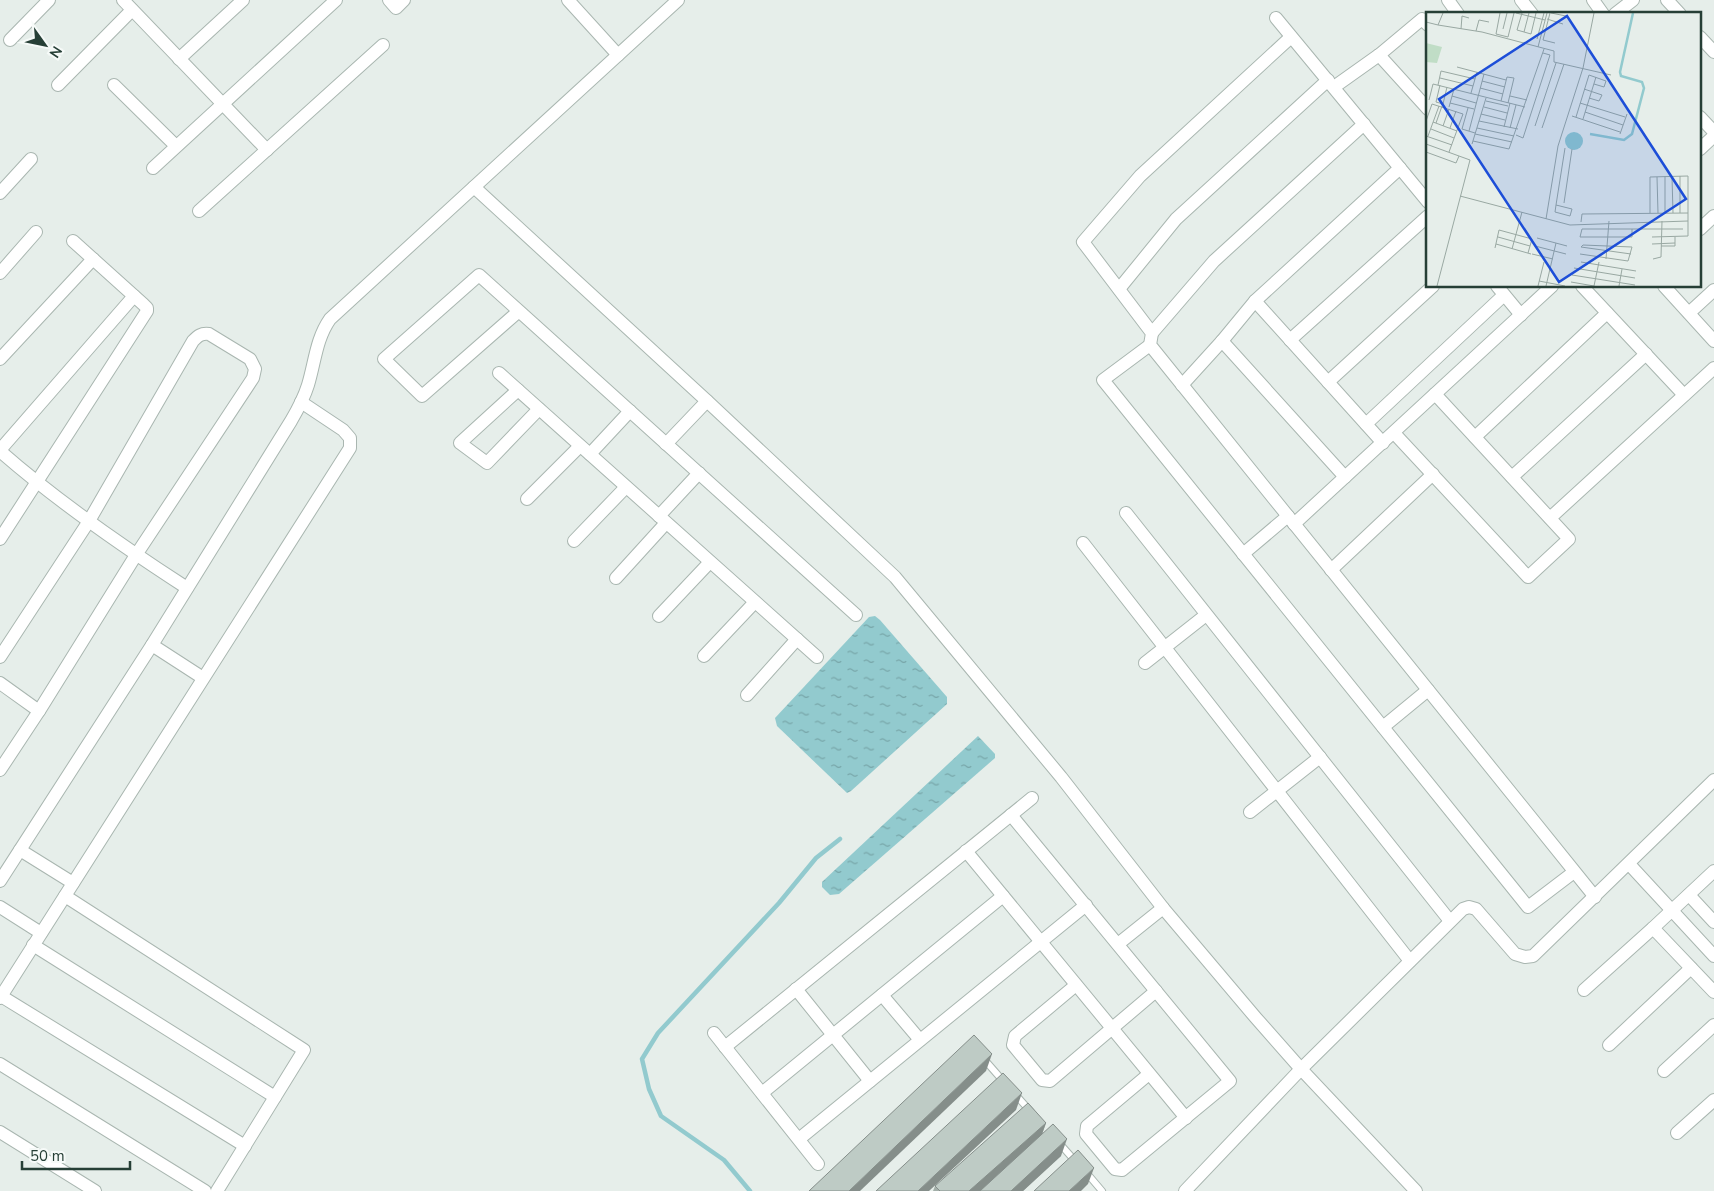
<svg xmlns="http://www.w3.org/2000/svg" width="1714" height="1191" font-family="'Nunito Sans',sans-serif">
<style>
.water{fill:url(#water-ripples)}
.lines{fill:none;stroke-linecap:round;stroke-linejoin:round}
.stream{stroke:#92cace;stroke-width:4.5}
.service-casing{stroke:#a9b6b0;stroke-width:8}
.minor-casing{stroke:#a9b6b0;stroke-width:14}
.service{stroke:#fff;stroke-width:6}
.minor{stroke:#fff;stroke-width:12}
.wall{fill:#a3afa9}
.shaded-wall{fill:#858e8a}
.building{fill:#becbc5;stroke:#858e8a}
.inset-river{fill:none;stroke:#92cace;stroke-width:2.5}
.inset-road{fill:none;stroke:#99a8a2;stroke-width:1}
.view{fill:#1d4ed8;fill-opacity:0.15;stroke:#1d4ed8;stroke-width:2.5}
.inset-edge{fill:none;stroke:#263f36;stroke-width:2.5}
</style>
<defs>
<pattern id="water-ripples" width="26" height="14" patternUnits="userSpaceOnUse" patternTransform="scale(1.25)"><rect width="26" height="14" fill="#92cace"/><path d="M2 4q2-2 4 0t4 0M15 11q2-2 4 0t4 0" fill="none" stroke="#77a5a8"/></pattern>
</defs>
<rect width="100%" height="100%" fill="#e6eeea"/>
<g class="water">
<path d="M875,616L880,620L947,697V704L851,791L847,793L777,726L775,718L869,617Z"/>
<path d="M978,736L995,754V758L839,894L830,895L822,887V882Z"/>
</g>
<g class="lines">
<path class="stream" d="M750,1191L724,1160L661,1116L649,1089L642,1059L658,1033L779,903L816,858L840,839"/>
<g class="service-casing">
<g id="service">
<path d="M983,1058L1004,1082"/>
<path d="M1014,1093L1031,1112"/>
<path d="M1060,1144L1076,1162"/>
<path d="M1085,1171L1102,1191"/>
</g>
</g>
<g class="minor-casing">
<g id="minor">
<path d="M123,0L267,150"/>
<path d="M389,0L396,8L404,0"/>
<path d="M568,0L618,55"/>
<path d="M1448,0L1458,14"/>
<path d="M1521,0L1532,14"/>
<path d="M1593,0L1603,14"/>
<path d="M1667,0L1680,14"/>
<path d="M1615,14L1633,0"/>
<path d="M1276,18L1428,202"/>
<path d="M1291,37L1140,176L1083,242L1152,333L1150,345L1595,897"/>
<path d="M1700,37L1714,52"/>
<path d="M10,40L49,0"/>
<path d="M1379,55L1428,109"/>
<path d="M179,59L243,0"/>
<path d="M58,85L132,10"/>
<path d="M114,85L176,146"/>
<path d="M1334,87L1379,55L1422,19L1428,25"/>
<path d="M1700,117L1714,132"/>
<path d="M1700,149L1714,136"/>
<path d="M153,168L336,0"/>
<path d="M474,187L707,401L895,577L1061,777L1163,908L1256,1018L1301,1069L1416,1191"/>
<path d="M0,193L31,159"/>
<path d="M199,211L383,45"/>
<path d="M1700,229L1714,216"/>
<path d="M0,273L36,232"/>
<path d="M1497,286L1521,315"/>
<path d="M1582,286L1684,395"/>
<path d="M1664,286L1714,341"/>
<path d="M1119,289L1176,219L1328,80"/>
<path d="M1255,301L1383,443"/>
<path d="M519,311L422,396L384,359L479,275L519,311L856,615"/>
<path d="M1689,313L1714,290"/>
<path d="M1152,333L1214,261L1364,124"/>
<path d="M1290,340L1428,216"/>
<path d="M1222,341L1345,477"/>
<path d="M1150,345L1103,380L1528,907L1574,872"/>
<path d="M0,359L93,259"/>
<path d="M499,373L817,657"/>
<path d="M1328,382L1433,286"/>
<path d="M1182,385L1222,341L1255,301L1400,168"/>
<path d="M518,390L460,443L487,463L539,409"/>
<path d="M1366,424L1504,295"/>
<path d="M1394,433L1528,577L1569,539L1435,394"/>
<path d="M1475,437L1607,313"/>
<path d="M666,444L707,401"/>
<path d="M0,450L134,296"/>
<path d="M0,451C58,502 122,546 187,588"/>
<path d="M590,454L630,411"/>
<path d="M1512,477L1646,354"/>
<path d="M527,499L580,446"/>
<path d="M1126,513L1450,921"/>
<path d="M659,516L699,473"/>
<path d="M1550,518L1714,368"/>
<path d="M1294,524L1552,286"/>
<path d="M0,539L147,311V308L143,304L73,241"/>
<path d="M574,541L626,487"/>
<path d="M1083,543L1410,961"/>
<path d="M1243,554L1288,516"/>
<path d="M1331,570L1433,474"/>
<path d="M616,578L666,523"/>
<path d="M659,616L710,562"/>
<path d="M152,645L203,678"/>
<path d="M704,656L755,602"/>
<path d="M0,657L89,521L193,341C198,336 201,333 209,334L250,359L255,369L253,378L136,555L39,711L0,770"/>
<path d="M1145,663L1206,615"/>
<path d="M0,683L39,711"/>
<path d="M747,695L797,639"/>
<path d="M1383,727L1428,690"/>
<path d="M1250,812L1320,757"/>
<path d="M1011,815L1230,1081L1122,1170L1115,1169L1086,1134L1087,1126L1149,1074"/>
<path d="M20,850L73,883"/>
<path d="M966,851L1186,1118"/>
<path d="M1629,864L1714,956"/>
<path d="M0,881L152,645L291,421C298,409 304,398 308,385C315,362 316,339 330,319L678,0"/>
<path d="M1689,895L1714,922"/>
<path d="M65,896L304,1050L217,1191"/>
<path d="M0,907L41,933"/>
<path d="M1653,928L1714,871"/>
<path d="M1118,944L1163,908"/>
<path d="M33,945L275,1097"/>
<path d="M1076,985L1015,1036L1013,1045L1042,1080L1050,1081L1156,991"/>
<path d="M796,989L870,1081"/>
<path d="M1584,990L1653,928L1714,992"/>
<path d="M882,995L920,1040"/>
<path d="M1,996L245,1146"/>
<path d="M0,998L350,448V438L343,430L301,402"/>
<path d="M714,1033L818,1164"/>
<path d="M1609,1045L1691,968"/>
<path d="M725,1047L1032,798"/>
<path d="M0,1064L205,1191"/>
<path d="M1664,1071L1714,1025"/>
<path d="M762,1093L1003,896"/>
<path d="M0,1132L95,1191"/>
<path d="M1677,1133L1714,1100"/>
<path d="M799,1139L1086,905"/>
<path d="M1185,1191L1301,1069L1463,909L1469,907L1476,909L1515,954L1525,957L1533,956L1714,780"/>
</g>
</g>
<use href="#service" class="service"/>
<use href="#minor" class="minor"/>
</g>
<path class="wall" d="M1046,1123L1042,1134L1061,1156L1023,1191H933L935,1186Z"/>
<g class="shaded-wall">
<path d="M992,1054L986,1071L860,1191H849Z"/>
<path d="M1022,1093L1016,1110L929,1191H918Z"/>
<path d="M1046,1123L1040,1140L982,1191H969Z"/>
<path d="M1067,1139L1061,1156L1023,1191H1011Z"/>
<path d="M1094,1168L1088,1184L1081,1191H1069Z"/>
</g>
<g class="building">
<path d="M974,1035L992,1054L849,1191H809Z"/>
<path d="M1003,1073L1022,1093L918,1191H876Z"/>
<path d="M1028,1103L1046,1123L969,1191H940L935,1186Z"/>
<path d="M1053,1124L1067,1139L1011,1191H980Z"/>
<path d="M1078,1150L1094,1168L1069,1191H1034Z"/>
</g>
<g transform="translate(1426 12)">
<rect width="275" height="275" fill="#e6eeea"/>
<path d="M0,31L16,35L11,51L0,50Z" fill="#c0ddc6"/>
<path d="M139 129a9 9 0 1 1 18 0a9 9 0 1 1-18 0Z" fill="#92cace"/>
<path class="inset-river" d="M164,122L198,128L206,122L218,76L216,70L195,64L194,60L207,1"/>
<path class="inset-road" d="M74,1L70,22L82,25L88,1M90,1L119,8M96,1L91,18L105,22L110,1M124,1L117,28L129,31M125,1L140,4M121,7L137,12M0,10L12,13L17,1M12,13L56,20L128,39V50L185,63M35,17L36,4L43,6M77,17L81,1M50,19L53,8L63,10M98,20L103,1M111,27L118,1M112,35L121,1M31,55L80,68M14,66L47,74M56,69L79,75M12,73L15,59L49,67M14,73L10,90L17,92L21,75M54,76L77,82M158,77L176,83L173,89L163,86M45,81L51,60M26,84L50,91M84,84L101,88M3,88L7,72L99,95M60,89L82,94M75,89L81,65L88,66L82,91M24,91L48,97M154,91L199,105M23,95L28,77M58,95L81,101M42,96L36,117L49,121M159,100L197,113M55,102L79,108M146,104L194,120M150,105L163,63L180,69L178,75L168,72M157,107L170,65M0,109L6,92L37,102L23,140M53,109L92,117M7,110L31,119M10,111L16,94M17,114L23,97M109,114L130,51M78,115L84,91M24,116L30,99M51,116L88,124M84,116L90,93M116,116L138,52M5,117L28,126M43,119L58,62M49,122L86,130M194,122L201,102M90,123L97,126L124,43L117,41M0,124L26,133M2,124L13,94M47,129L83,137L118,37M0,132L44,148L11,274M46,132L60,86M0,140L30,151L33,144M239,164V200M254,164V201M231,165L232,201M246,165L247,201M34,184L144,213L262,209M138,191L146,137M130,193L146,197L144,204L129,200L130,193L139,136M224,201V165L262,164V224L226,225M120,207L132,134L157,56L168,1M155,210L156,202L262,201M206,217V225H154L156,217H257M72,225L104,234M111,226L141,234M70,232L105,242M226,232L249,231M109,234L140,242M235,234H249V225M155,235L205,242M69,236L73,218L106,227L102,241M86,237L96,200M106,242L127,247M154,242L202,249L206,235L157,233L155,235M180,247L183,209M227,247L235,245L236,209M155,250L210,259M148,256L209,266M146,263L209,273M113,269L139,274M145,270L168,274M112,274L118,250M120,274L130,231M168,274L173,250M193,274L196,257"/>
<path class="view" d="M141,4L260,187L133,270L13,87Z"/>
<rect width="275" height="275" class="inset-edge"/>
</g>
<g transform="translate(45 45) rotate(123)" stroke="#f6faf8" stroke-width="4" paint-order="stroke">
<path d="M0-4L9 19L0 12L-9 19Z" fill="#263f36"/>
<text y="-8" font-size="14" font-weight="bold" text-anchor="middle" fill="#263f36">N</text>
</g>
<path d="M22 1161v8h108v-8" fill="none" stroke="#263f36" stroke-width="2.5"/>
<text x="30" y="1161" font-size="15" fill="#263f36" stroke="#f6faf8" stroke-width="4" paint-order="stroke">50 m</text>
</svg>
